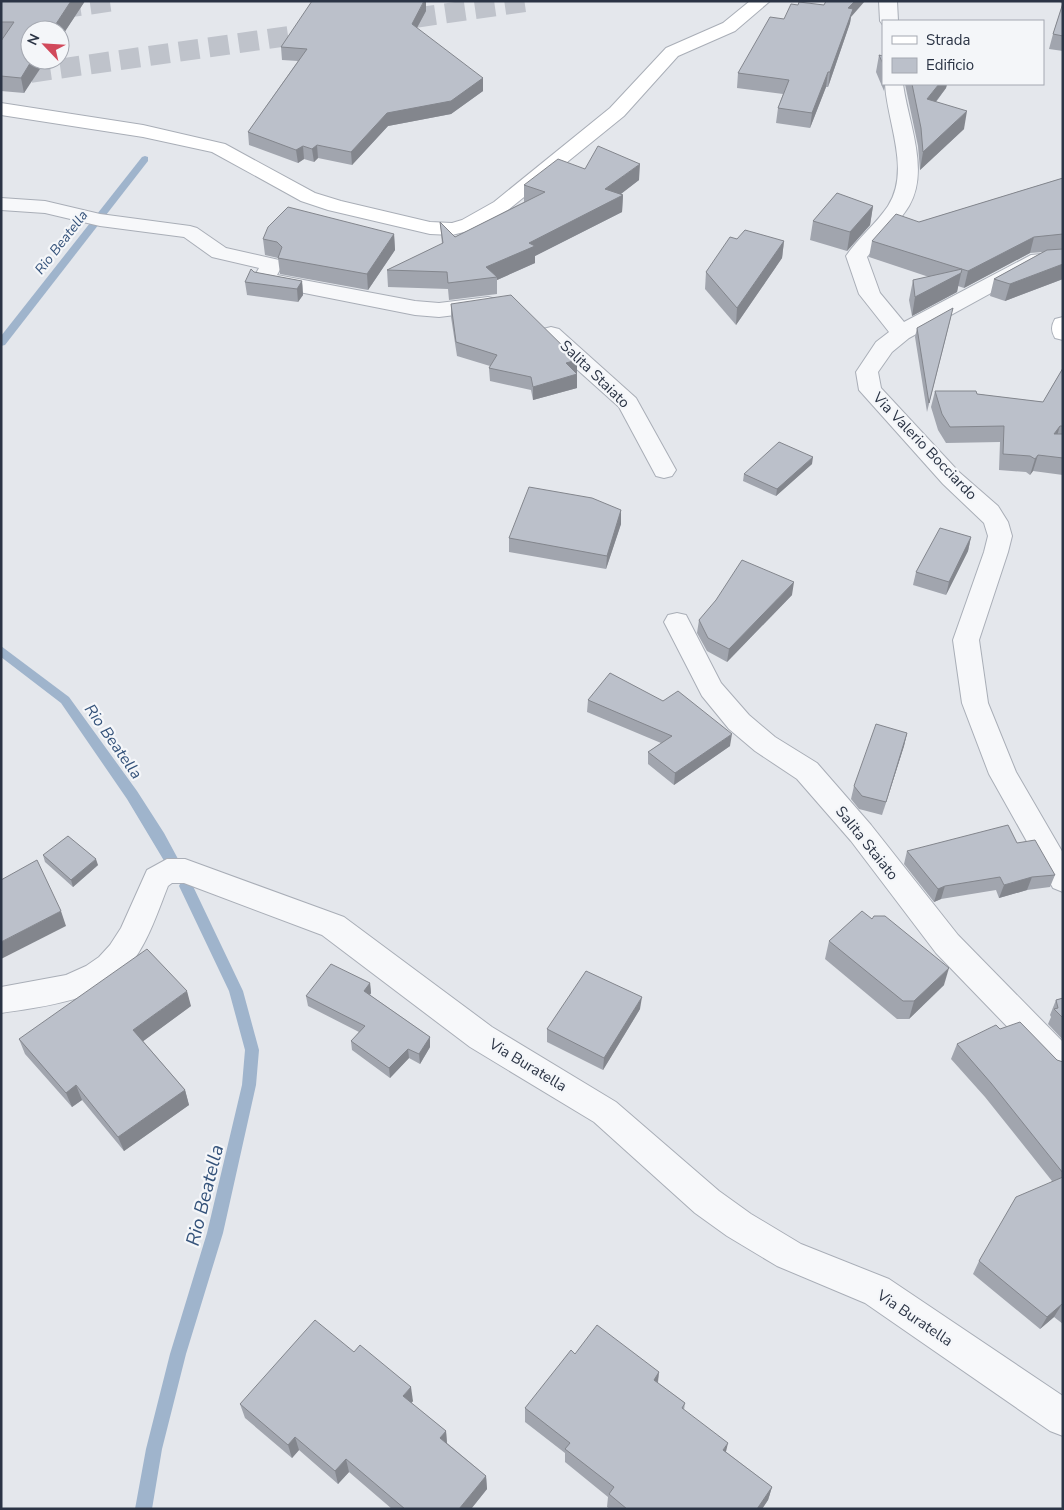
<svg xmlns="http://www.w3.org/2000/svg" width="1064" height="1510" font-family="'Nunito Sans',sans-serif">
<style>
.lines{fill:none;stroke-linecap:round;stroke-linejoin:round}
.stream{fill:#9fb4cc;fill-rule:evenodd}
.motorway-tunnel{stroke:#bfc3cb;stroke-width:20;stroke-dasharray:20 10;stroke-linecap:butt}
.pedestrian-casing{stroke:#a9aeb7;stroke-width:2}
.minor-casing{stroke:#a9aeb7;stroke-width:2}
.secondary-casing{stroke:#a9aeb7;stroke-width:2}
.pedestrian{fill:#f7f8fa;fill-rule:evenodd}
.minor{fill:#f7f8fa;fill-rule:evenodd}
.secondary{fill:#fff;fill-rule:evenodd}
.wall{fill:#a1a5ae}
.shaded-wall{fill:#83868d}
.building{fill:#bbc0ca;stroke:#83868d}
.labels{text-anchor:middle;stroke-width:4.5;stroke-linejoin:round;paint-order:stroke}
.far-water-label{font-size:14px;font-style:italic;fill:#34527a;stroke:#f4f6f9}
.street-label{font-size:15px;fill:#2b3445;stroke:#f4f6f9}
.water-label{font-size:16px;font-style:italic;fill:#34527a;stroke:#f4f6f9}
.near-water-label{font-size:19px;font-style:italic;fill:#34527a;stroke:#f4f6f9}
</style>
<rect width="100%" height="100%" fill="#e4e7ec"/>
<g class="lines">
<g class="stream">
<path d="M145,156L148,157V161L5,345L1,346V336L142,157Z"/>
<path d="M1,646L69,697L137,791L164,833L184,870L182,874H172L127,799L61,703L1,657Z"/>
<path d="M186,881L191,882L243,991L259,1050L256,1085L223,1233L186,1354L162,1449L152,1509H135L146,1449L170,1354L207,1233L242,1085L245,1050L229,991L179,886L181,882Z"/>
</g>
<g class="motorway-tunnel">
<path d="M1,17L115,1"/>
<path d="M386,22L532,1"/>
<path d="M1,77L324,31"/>
</g>
<g class="pedestrian-casing">
<g id="pedestrian">
<path d="M1,198L45,201L100,214L190,226L197,228L226,248L279,260L283,264L277,275L415,301L439,303L488,297L496,299L499,304L496,309L488,311L439,317L415,315L264,285L256,284L253,279L259,268L212,257L184,237L100,226L45,213L1,210Z"/>
<path d="M551,327L559,329L636,398L676,470L672,476L664,478L656,476L619,407L543,339L540,334L543,329Z"/>
</g>
</g>
<g class="minor-casing">
<g id="minor">
<path d="M879,1H897L898,21H883V25L880,21Z"/>
<path d="M885,84H903C908,122 930,170 909,206C898,224 881,240 867,257L880,293L904,322L1031,255L1063,252V264L1042,265L909,338L892,352L878,372L881,388L959,472L998,506L1008,522L1012,536L1008,552L979,640L988,703L1016,772L1063,853V892L1053,888L989,774L962,703L953,640L984,552L988,536L984,523L943,484L859,390L856,372L876,342L889,332L859,294L846,256C858,238 876,224 888,206C911,170 887,122 885,84Z"/>
<path d="M677,613L686,615L721,683L749,715L775,737L817,763L871,825L958,935L1063,1042V1077L1052,1073L936,953L851,841L797,779L755,751L729,729L702,696L664,622L668,615Z"/>
<path d="M167,859H185L344,917L492,1027L616,1102L719,1191L751,1214L801,1244L889,1279L1063,1396V1436L1050,1431L865,1303L777,1266L727,1236L695,1213L594,1122L470,1047L322,935L184,883H172L168,886C158,911 149,939 133,961C104,1001 46,1006 1,1013V987L66,975L86,966L99,957L110,945L121,928L147,870Z"/>
</g>
</g>
<g class="secondary-casing">
<g id="secondary">
<path d="M750,1H770L735,31L678,56L624,116L508,210L476,229L452,235L430,234L328,210L301,201L212,152L143,137L1,115V103L143,125L225,144L315,193L341,201L430,222L452,223L462,220L494,202L610,108L666,48L723,23Z"/>
<path d="M1063,317V340L1055,338C1051,331 1051,326 1055,319Z"/>
</g>
</g>
<use href="#pedestrian" class="pedestrian"/>
<use href="#minor" class="minor"/>
<use href="#secondary" class="secondary"/>
</g>
<g class="wall">
<path d="M1,1H85L60,39V30L24,93L1,91V41L3,38H1Z"/>
<path d="M1056,1H1063V51L1049,49L1053,34L1063,3Z"/>
<path d="M426,11L417,28L483,91L451,114L388,126L352,165L318,158L314,162L304,159L298,163L249,145L248,132L298,61L282,60L281,47Z"/>
<path d="M851,17L850,23L828,87H826L810,128L776,123L778,108L783,94L737,88L738,73L784,19Z"/>
<path d="M879,55L883,56V84H885L884,91L876,72Z"/>
<path d="M905,84H947L946,88L936,102L964,129L920,170L918,146Z"/>
<path d="M585,169L639,180L620,194L623,195L622,212L535,256V263L497,280V294L449,300L448,289L388,287L387,270L442,244L440,222L455,237L524,202V185Z"/>
<path d="M1063,178V279L1005,301L990,296L994,279L1043,252L1030,253L964,288L958,286L957,292L912,316L909,300L913,280L929,277L869,257L872,241L919,222Z"/>
<path d="M873,206L870,225L847,251L810,240L813,221Z"/>
<path d="M394,234L395,250L368,290L280,274L278,258L265,255L263,239Z"/>
<path d="M737,239L784,241L782,258L736,325L705,289L706,272Z"/>
<path d="M254,272L302,281L303,295L298,302L247,295L245,282Z"/>
<path d="M451,304L577,360V373H576L577,374V388L533,400L531,390L490,381L489,368L490,366L457,356L451,317Z"/>
<path d="M951,317L927,412L915,337L917,328Z"/>
<path d="M1063,368V475L1033,471L1030,475L1026,472L999,470L1000,442L946,443L938,430L931,407L935,391L977,394L1043,402Z"/>
<path d="M812,464L776,496L743,481L744,474Z"/>
<path d="M621,510V524L606,569L509,552V538Z"/>
<path d="M971,537L968,551L946,595L913,585L916,572Z"/>
<path d="M792,595L727,662L707,651L697,633L699,620Z"/>
<path d="M588,700L730,746L674,785L648,764V752L661,743L587,712Z"/>
<path d="M907,733L904,746L882,815L859,809L851,799L854,786Z"/>
<path d="M1017,843L1055,875L1050,887L1027,890L999,898L996,890L941,899L934,902L904,864L907,851Z"/>
<path d="M43,855L98,865L73,887L45,862Z"/>
<path d="M829,941L944,985L909,1019H897L825,959Z"/>
<path d="M370,983L371,993L370,995L430,1037V1047L420,1064L409,1058L390,1078L352,1050L351,1041L359,1032L308,1006L306,996Z"/>
<path d="M1063,998V1040L1048,1024L1051,1017L1050,1015L1056,1000Z"/>
<path d="M191,1006L143,1041L185,1090L189,1105L124,1151L82,1100L72,1107L25,1054L19,1039Z"/>
<path d="M640,1009L603,1070L547,1042V1029Z"/>
<path d="M1000,1029L1057,1060L1063,1062V1324L1054,1317L1040,1329L973,1274L979,1261L1052,1181L985,1097L951,1059L957,1044Z"/>
<path d="M575,1354L659,1372L658,1383L685,1403L684,1410L726,1452L772,1487L768,1500L762,1509H610L607,1507L608,1497L565,1462V1453L525,1422V1408Z"/>
<path d="M413,1401L411,1403L446,1431L447,1443L486,1476L487,1489L471,1509H392L349,1472L338,1484L299,1450L292,1458L245,1418L240,1404Z"/>
</g>
<g class="shaded-wall">
<path d="M71,1H85L60,39V30H52Z"/>
<path d="M424,1H426V11L412,37V24Z"/>
<path d="M855,1H865L851,17L850,23L828,87L830,72L848,8Z"/>
<path d="M32,60H46L24,93L21,78Z"/>
<path d="M828,72L826,87L810,128L812,113Z"/>
<path d="M483,78V91L451,114L388,126L352,165L351,152L387,113Z"/>
<path d="M939,84H947L946,88L924,117L927,99Z"/>
<path d="M967,111L964,129L920,170L923,152Z"/>
<path d="M317,145L318,158L314,162L312,149Z"/>
<path d="M303,146L304,159L298,163L296,150Z"/>
<path d="M640,164L639,180L612,201L623,195L622,212L535,256V263L497,280V277L486,267L529,243L605,189Z"/>
<path d="M873,206L870,225L847,251L850,232Z"/>
<path d="M394,234L395,250L368,290L367,274Z"/>
<path d="M1034,237L1030,253L964,288L968,271Z"/>
<path d="M784,241L782,258L736,325L737,308Z"/>
<path d="M1063,264V279L1005,301L1010,284Z"/>
<path d="M962,269L957,292L912,316L915,297Z"/>
<path d="M302,281L303,295L298,302L297,289Z"/>
<path d="M577,360V373L566,376V363Z"/>
<path d="M577,374V388L533,400V387Z"/>
<path d="M1060,426L1055,442L1054,434Z"/>
<path d="M1038,455L1033,471L1030,475L1035,459Z"/>
<path d="M813,457L812,464L776,496L777,489Z"/>
<path d="M621,510V524L606,569L607,556Z"/>
<path d="M971,537L968,551L946,595L949,582Z"/>
<path d="M794,582L792,595L727,662L729,649Z"/>
<path d="M907,733L904,746L882,815L886,802Z"/>
<path d="M732,734L730,746L674,785L675,773Z"/>
<path d="M96,859L98,865L73,887L71,880Z"/>
<path d="M1032,877L1027,890L999,898L1004,885Z"/>
<path d="M945,886L941,899L934,902L938,889Z"/>
<path d="M61,911L66,926L1,959V942Z"/>
<path d="M949,968L944,985L909,1019L914,1001Z"/>
<path d="M370,983L371,993L366,1001L364,991Z"/>
<path d="M187,991L191,1006L138,1045L133,1030Z"/>
<path d="M642,997L640,1009L603,1070L604,1058Z"/>
<path d="M430,1037V1047L420,1064L419,1054Z"/>
<path d="M408,1049L409,1058L390,1078L389,1068Z"/>
<path d="M76,1085L82,1100L72,1107L66,1093Z"/>
<path d="M185,1090L189,1105L124,1151L118,1137Z"/>
<path d="M1062,1304L1054,1317L1040,1329L1047,1317Z"/>
<path d="M659,1372L657,1386L654,1380Z"/>
<path d="M411,1387L413,1401L406,1410L403,1396Z"/>
<path d="M446,1431L447,1444L440,1438Z"/>
<path d="M295,1437L299,1450L292,1458L288,1445Z"/>
<path d="M728,1443L725,1456L723,1450Z"/>
<path d="M346,1459L349,1472L338,1484L335,1471Z"/>
<path d="M486,1476L487,1489L471,1509H459Z"/>
<path d="M772,1487L768,1500L762,1509H757Z"/>
</g>
<g class="building">
<path d="M1,1H71L52,30H30V60H32L21,78L1,76V41L14,22H1Z"/>
<path d="M312,1H424L412,24L483,78L451,101L387,113L351,152L317,145L312,149L303,146L296,150L248,132L307,49L281,47Z"/>
<path d="M826,1H855L848,8L853,9L830,72H828L812,113L778,108L789,80L738,73L770,17L784,19L791,4L798,5L799,2L824,5Z"/>
<path d="M1063,3V36L1053,34Z"/>
<path d="M879,55L883,56V64Z"/>
<path d="M912,84H939L927,99L967,111L923,152L921,128Z"/>
<path d="M598,146L640,164L605,189L623,195L529,243L535,246L486,267L497,277L448,283L447,272L387,270L443,243L440,222L455,237L545,192L524,185L558,159L585,169Z"/>
<path d="M1063,178V234L1034,237L968,271L872,241L896,214L919,222Z"/>
<path d="M837,193L873,206L850,232L813,221Z"/>
<path d="M288,207L394,234L367,274L278,258L282,247L277,242L263,239L268,227Z"/>
<path d="M745,230L784,241L737,308L706,272L730,237L737,239Z"/>
<path d="M1063,249V264L1010,284L994,279L1047,250Z"/>
<path d="M251,269L254,272L302,281L297,289L245,282Z"/>
<path d="M962,269L961,273L915,297L913,280Z"/>
<path d="M511,295L577,360L566,363L577,374L533,387L531,377L489,368L497,355L456,342L451,304Z"/>
<path d="M953,308L929,403L917,328Z"/>
<path d="M1063,368V426H1060L1054,434H1063V458L1038,455L1035,459L1030,456L1003,454L1004,426L950,427L942,414L935,391H976L977,394L1043,402Z"/>
<path d="M779,442L813,457L777,489L744,474Z"/>
<path d="M529,487L592,498L621,510L607,556L509,538Z"/>
<path d="M940,528L971,537L949,582L916,572Z"/>
<path d="M742,560L794,582L729,649L708,638L699,620L716,600Z"/>
<path d="M610,673L663,701L678,691L732,734L675,773L648,752L672,736L588,700Z"/>
<path d="M876,724L907,733L886,802L862,796L854,786Z"/>
<path d="M1008,825L1017,843L1035,840L1055,875L1032,877L1004,885L1000,877L945,886L938,889L907,851Z"/>
<path d="M68,836L96,859L71,880L43,855Z"/>
<path d="M37,860L61,911L1,942V880Z"/>
<path d="M862,911L872,919L874,916H885L949,968L914,1001H903L829,941Z"/>
<path d="M147,949L187,991L133,1030L185,1090L118,1137L76,1085L66,1093L19,1039Z"/>
<path d="M331,964L370,983L364,991L430,1037L419,1054L408,1049L389,1068L351,1041L365,1026L306,996Z"/>
<path d="M586,971L642,997L604,1058L547,1029Z"/>
<path d="M1063,998V1018L1054,1009L1058,1008L1056,1000Z"/>
<path d="M1020,1022L1057,1060L1063,1062V1173L991,1083L957,1044L996,1025L1000,1029Z"/>
<path d="M1063,1177V1305L1062,1304L1047,1317L979,1261L1016,1197Z"/>
<path d="M315,1320L354,1352L360,1345L411,1387L403,1396L446,1431L440,1438L486,1476L459,1509H405L346,1459L335,1471L295,1437L288,1445L240,1404Z"/>
<path d="M597,1325L659,1372L654,1380L685,1403L682,1408L728,1443L723,1450L772,1487L757,1509H627L609,1494L614,1487L565,1449L570,1443L525,1408L571,1350L575,1354Z"/>
</g>
<g class="labels">
<g class="far-water-label">
<text transform="translate(61 242) rotate(-52)" y="5">Rio Beatella</text>
</g>
<g class="street-label">
<text transform="translate(595 374) rotate(44)" y="5">Salita Staiato</text>
<text transform="translate(925 446) rotate(46)" y="5">Via Valerio Bocciardo</text>
<text transform="translate(867 843) rotate(51)" y="5">Salita Staiato</text>
<text transform="translate(528 1065) rotate(31)" y="5">Via Buratella</text>
<text transform="translate(915 1318) rotate(34)" y="5">Via Buratella</text>
</g>
<g class="water-label">
<text transform="translate(114 741) rotate(55)" y="6">Rio Beatella</text>
</g>
<g class="near-water-label">
<text transform="translate(204 1195) rotate(-76)" y="7">Rio Beatella</text>
</g>
</g>
<rect width="1064" height="1510" fill="none" stroke="#2b3445" stroke-width="5"/>
<rect x="882" y="20" width="162" height="65" fill="#f4f6f9" stroke="#a4a8b1"/>
<rect x="892" y="36" width="25" height="8" fill="#ffffff" stroke="#a4a8b1"/>
<text x="926" y="45" font-size="15" fill="#2b3445">Strada</text>
<rect x="892" y="58" width="25" height="15" fill="#bbc0ca" stroke="#a4a8b1"/>
<text x="926" y="70" font-size="15" fill="#2b3445">Edificio</text>
<g transform="translate(45 45) rotate(295)"><circle r="24" fill="#f4f6f9" stroke="#a4a8b1"/>
<path d="M0-4L9 19L0 12L-9 19Z" fill="#d1495b"/>
<text y="-8" font-size="14" font-weight="bold" text-anchor="middle" fill="#2b3445">N</text>
</g>
</svg>
